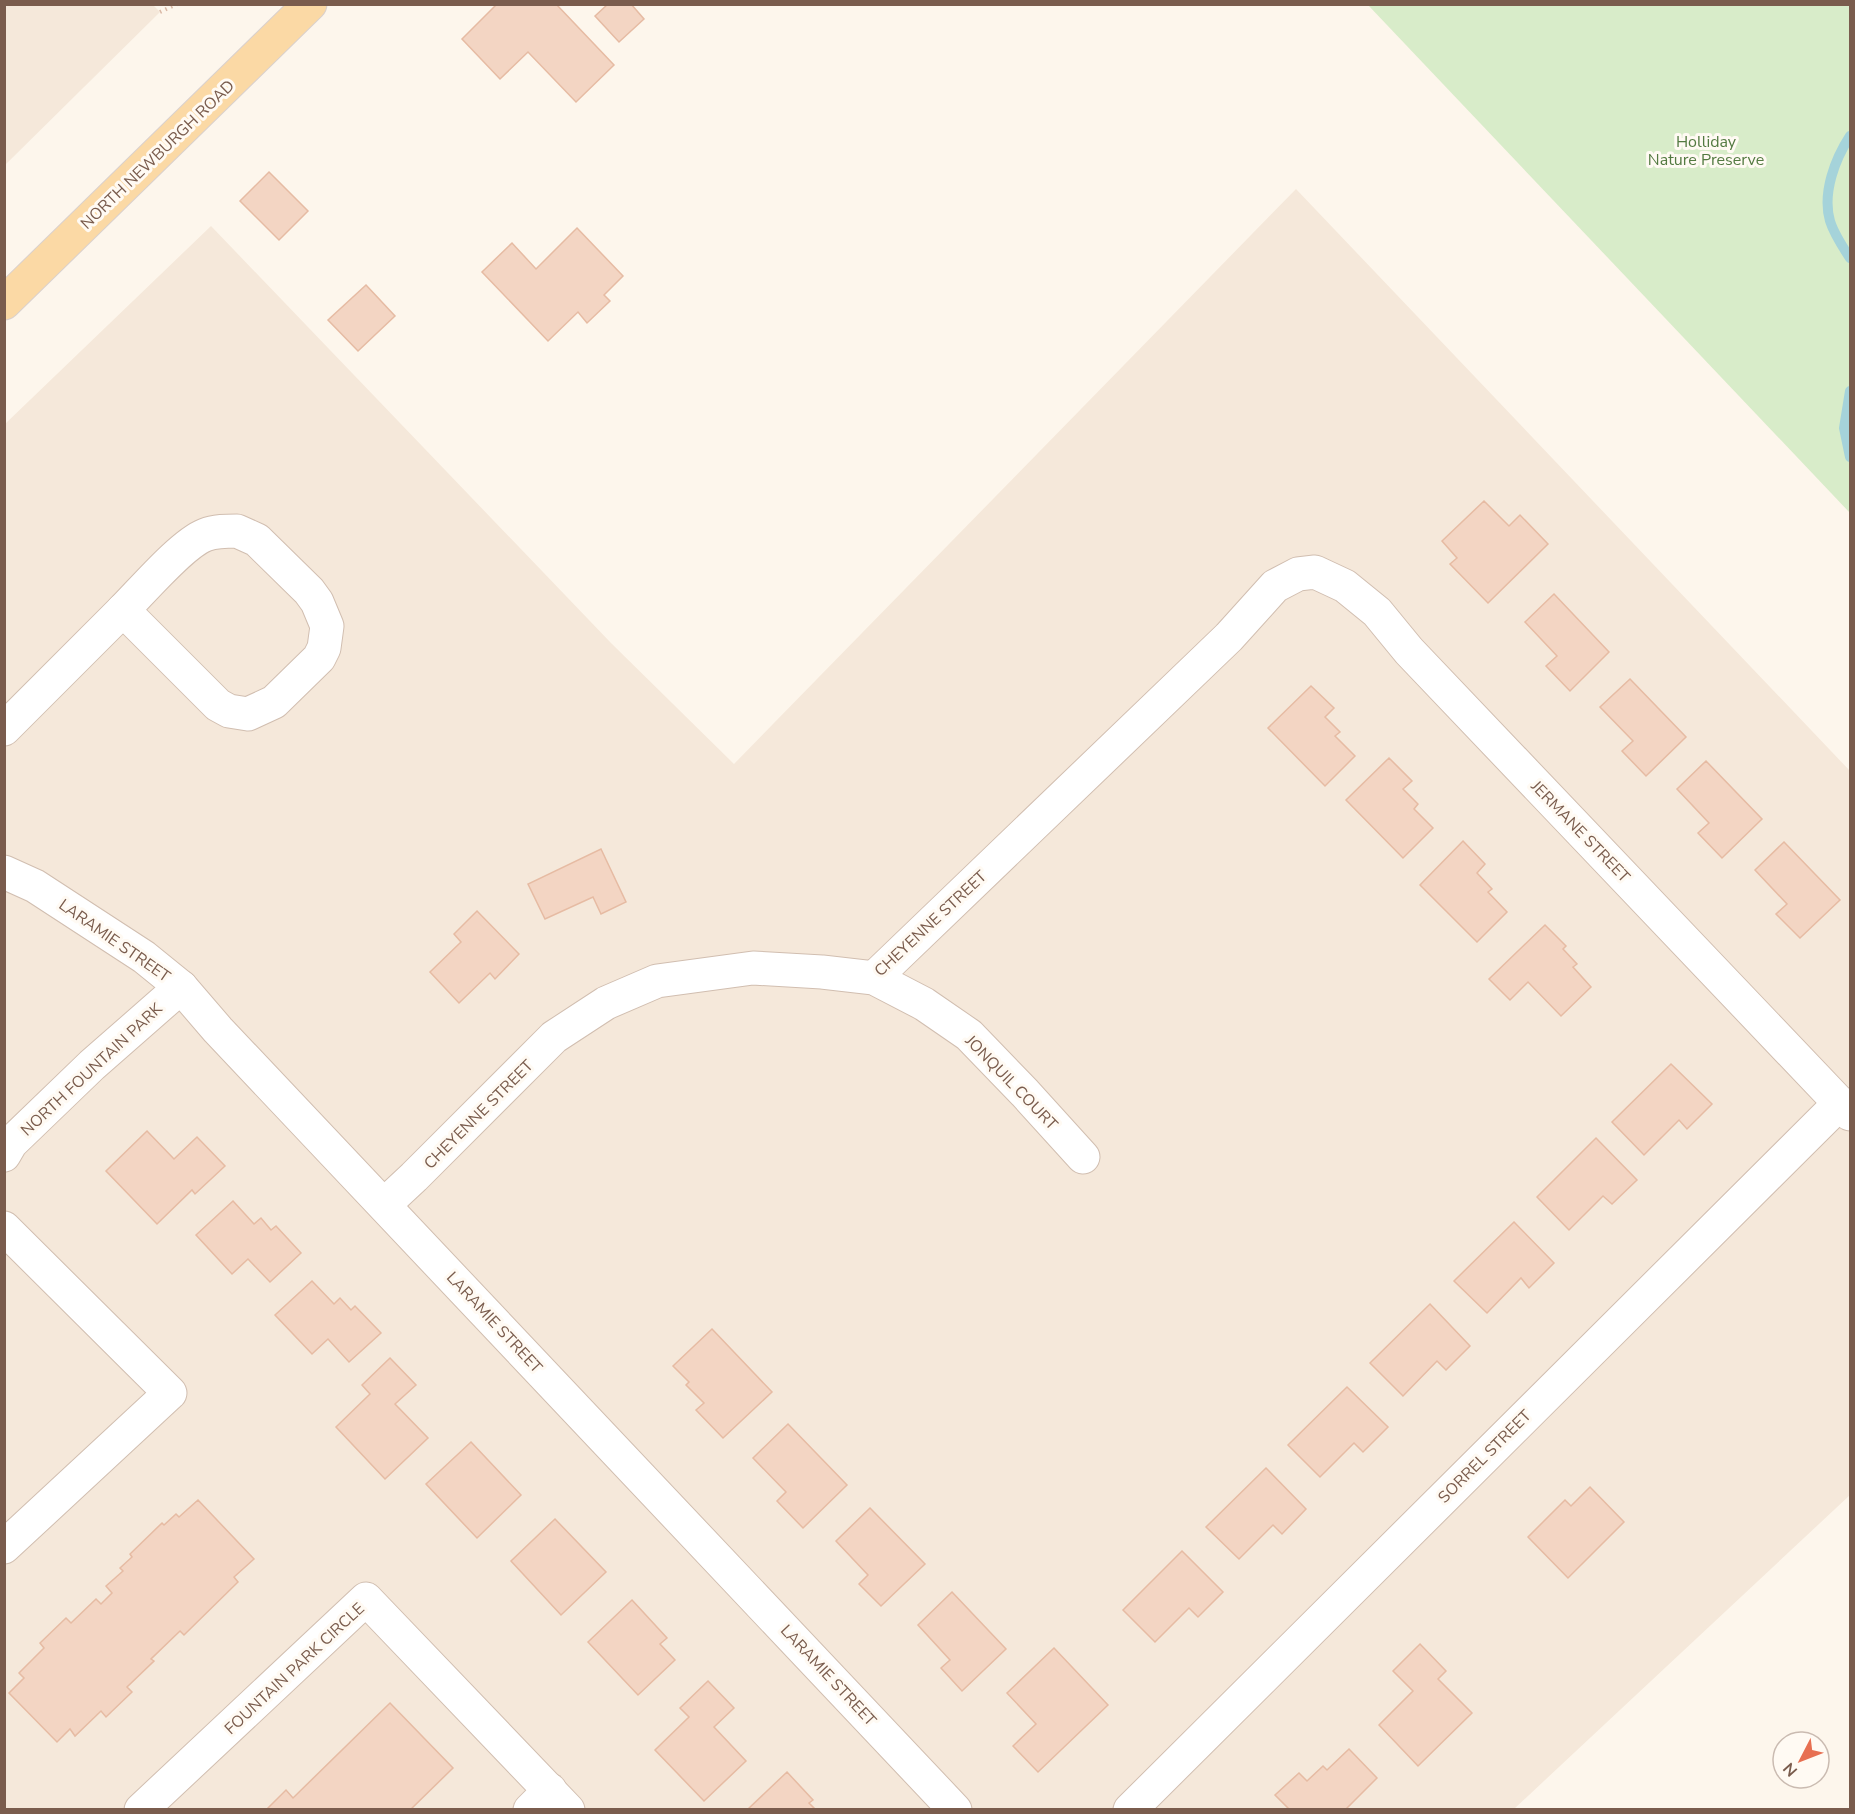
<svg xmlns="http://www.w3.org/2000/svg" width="1855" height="1814" font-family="'Nunito Sans',sans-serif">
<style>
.residential{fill:#f5e8da}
.green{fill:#d8ecc9}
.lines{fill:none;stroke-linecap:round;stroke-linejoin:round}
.stream{stroke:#a5d3da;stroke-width:10}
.building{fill:#f3d5c3;stroke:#e6bba3;stroke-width:1.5}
.minor-casing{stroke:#d1beb0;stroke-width:35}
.major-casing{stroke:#dad1cd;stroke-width:35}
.path{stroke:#d9b8a5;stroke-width:4;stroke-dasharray:1.5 4.5;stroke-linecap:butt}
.minor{stroke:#fff;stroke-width:33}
.major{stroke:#fbd9a5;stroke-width:33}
.labels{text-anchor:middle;stroke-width:6;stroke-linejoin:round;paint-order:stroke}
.park-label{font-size:16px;fill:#537a41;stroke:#fffaf3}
.street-label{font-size:16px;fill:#7a5c4d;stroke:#fffaf3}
</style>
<rect width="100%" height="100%" fill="#fdf6ec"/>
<g class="residential">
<path d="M5,4L153,5L160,12L5,165Z"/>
<path d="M1296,189L1850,771V1495L1514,1809H5V424L211,226L611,643L734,764Z"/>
</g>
<path class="green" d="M1368,5H1850V513Z"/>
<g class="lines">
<g class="stream">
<path d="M1850,136C1835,159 1822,193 1830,221C1834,234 1842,246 1850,258"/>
<path d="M1850,391L1844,428L1850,457"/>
</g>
</g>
<g class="building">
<path d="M497,4H556L614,65L576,102L528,52L500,79L462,39Z"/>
<path d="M608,4H631L644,19L619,42L595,16Z"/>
<path d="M269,172L308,211L279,240L240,201Z"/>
<path d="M577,228L623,276L604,295L610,301L587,323L578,312L548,341L482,272L512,243L536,269Z"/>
<path d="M366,285L395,316L358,351L328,320Z"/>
<path d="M1484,501L1509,526L1520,515L1548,544L1488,603L1450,564L1457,558L1442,541Z"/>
<path d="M1554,594L1609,652L1570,691L1546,666L1557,656L1525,622Z"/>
<path d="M1630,679L1686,737L1646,776L1622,751L1633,741L1600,707Z"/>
<path d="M1311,686L1334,708L1325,717L1340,732L1335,736L1355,756L1325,786L1268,728Z"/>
<path d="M1389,758L1412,781L1403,789L1418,804L1414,809L1433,828L1403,858L1346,800Z"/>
<path d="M1706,761L1762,819L1722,858L1698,833L1709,823L1677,789Z"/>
<path d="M1463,841L1485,864L1477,873L1492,889L1488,892L1507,912L1477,942L1420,885Z"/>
<path d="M1784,842L1840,900L1800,938L1776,914L1787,904L1755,870Z"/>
<path d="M601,849L626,902L601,914L593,897L545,919L528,884Z"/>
<path d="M477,911L519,954L495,979L490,973L459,1003L430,972L461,942L454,934Z"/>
<path d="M1545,925L1566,946L1563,949L1577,964L1573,967L1591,987L1561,1016L1528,982L1510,1000L1489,979Z"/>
<path d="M1671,1064L1712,1104L1687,1129L1679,1120L1644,1155L1612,1122Z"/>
<path d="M147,1131L174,1159L197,1137L225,1166L195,1194L192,1190L157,1224L106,1171Z"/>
<path d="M1596,1138L1637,1180L1612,1204L1603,1196L1569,1230L1537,1197Z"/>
<path d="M233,1201L254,1224L261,1218L271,1230L276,1226L301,1253L270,1282L248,1259L232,1274L196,1235Z"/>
<path d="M1514,1222L1554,1263L1529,1288L1521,1278L1487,1313L1454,1281Z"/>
<path d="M312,1281L334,1304L340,1298L351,1310L355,1306L381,1333L349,1362L328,1339L312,1354L275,1315Z"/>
<path d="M1430,1304L1470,1346L1446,1370L1437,1361L1403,1396L1370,1363Z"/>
<path d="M712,1329L772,1392L723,1438L696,1410L704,1403L686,1385L689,1382L673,1366Z"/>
<path d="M390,1358L416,1385L395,1404L428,1438L385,1479L336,1427L370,1394L362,1385Z"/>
<path d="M1347,1387L1388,1427L1363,1452L1354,1443L1320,1477L1288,1445Z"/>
<path d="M788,1424L847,1485L803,1528L777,1501L786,1492L753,1458Z"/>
<path d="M471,1442L521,1495L477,1538L426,1484Z"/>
<path d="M1266,1468L1306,1509L1282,1534L1273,1525L1239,1559L1206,1527Z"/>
<path d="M1590,1487L1624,1522L1568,1578L1528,1537L1565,1500L1571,1506Z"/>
<path d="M198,1500L254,1559L234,1577L238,1582L184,1635L180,1631L151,1659L154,1661L127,1687L132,1692L106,1717L101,1711L75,1736L70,1729L57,1742L9,1693L24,1678L19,1673L44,1648L40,1643L66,1618L71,1623L96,1599L101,1604L112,1593L106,1586L123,1571L120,1568L132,1557L130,1554L162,1523L164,1525L176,1514L179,1517Z"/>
<path d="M870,1508L925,1564L881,1606L859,1584L868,1575L836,1541Z"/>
<path d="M555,1519L606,1572L561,1615L511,1561Z"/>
<path d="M1182,1551L1223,1592L1198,1617L1189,1608L1155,1642L1123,1610Z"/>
<path d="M952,1592L1006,1649L962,1691L941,1668L950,1660L918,1625Z"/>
<path d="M632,1600L667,1638L660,1644L675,1660L638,1695L588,1642Z"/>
<path d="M1420,1644L1446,1671L1438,1679L1472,1713L1418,1766L1379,1725L1413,1691L1393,1671Z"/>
<path d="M1054,1648L1108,1705L1038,1772L1013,1746L1036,1724L1007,1693Z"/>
<path d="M708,1681L734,1708L714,1727L746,1761L704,1801L655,1750L689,1717L680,1708Z"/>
<path d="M390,1703L453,1768L410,1810H266L286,1790L293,1798Z"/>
<path d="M1349,1749L1377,1778L1345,1810H1290L1275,1795L1299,1773L1307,1781L1323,1766L1327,1770Z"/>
<path d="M787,1772L813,1800L809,1803L816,1810H747Z"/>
</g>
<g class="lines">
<g class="minor-casing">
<g id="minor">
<path d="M237,531L257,540L309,591L317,602L327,626L324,648L319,658L274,702L248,714L229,711L218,705L123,610C142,591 182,544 205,535C215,531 227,531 237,531Z"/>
<path d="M4,729L123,610"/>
<path d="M4,872L35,886L144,957L181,987L218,1030L955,1810"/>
<path d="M874,978L1229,637L1275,586L1298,574L1315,572L1345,586L1377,612L1409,651L1850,1114"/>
<path d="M4,1155L11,1143L92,1065L181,987"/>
<path d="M384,1205L414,1177L554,1037L606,1003L657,981L753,968L822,972L874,978L924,1004L969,1035L1025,1093L1083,1157"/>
<path d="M4,1228L170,1393L4,1547"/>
<path d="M141,1810L366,1599L568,1810"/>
<path d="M530,1810L550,1790"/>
<path d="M1130,1810L1840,1103"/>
</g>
</g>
<g class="major-casing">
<path id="major" d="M4,303L310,4"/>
</g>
<path class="path" d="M160,12L177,4"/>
<use href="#minor" class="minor"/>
<use href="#major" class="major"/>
</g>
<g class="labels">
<g class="park-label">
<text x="1706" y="147">Holliday<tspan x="1706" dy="18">Nature Preserve</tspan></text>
</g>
<g class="street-label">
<text transform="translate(157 154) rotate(-44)" y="6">NORTH NEWBURGH ROAD</text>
<text transform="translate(1581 831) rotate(46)" y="6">JERMANE STREET</text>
<text transform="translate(930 923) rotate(-43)" y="6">CHEYENNE STREET</text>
<text transform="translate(115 940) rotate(35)" y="6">LARAMIE STREET</text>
<text transform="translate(91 1069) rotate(-43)" y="6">NORTH FOUNTAIN PARK</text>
<text transform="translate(1012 1082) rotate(46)" y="6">JONQUIL COURT</text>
<text transform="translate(478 1114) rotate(-45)" y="6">CHEYENNE STREET</text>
<text transform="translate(495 1322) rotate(47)" y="6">LARAMIE STREET</text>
<text transform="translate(1484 1456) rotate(-45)" y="6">SORREL STREET</text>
<text transform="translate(294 1668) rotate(-43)" y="6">FOUNTAIN PARK CIRCLE</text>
<text transform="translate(829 1675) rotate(47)" y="6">LARAMIE STREET</text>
</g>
</g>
<rect width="1855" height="1814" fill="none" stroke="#7a5c4d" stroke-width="12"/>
<g transform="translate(1801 1760) rotate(228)"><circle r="28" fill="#fffaf3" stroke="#cabbb1" stroke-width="1.5"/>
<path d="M0-4.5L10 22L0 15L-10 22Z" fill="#e76f51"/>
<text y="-9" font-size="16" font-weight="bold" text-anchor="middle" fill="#7a5c4d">N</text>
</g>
</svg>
